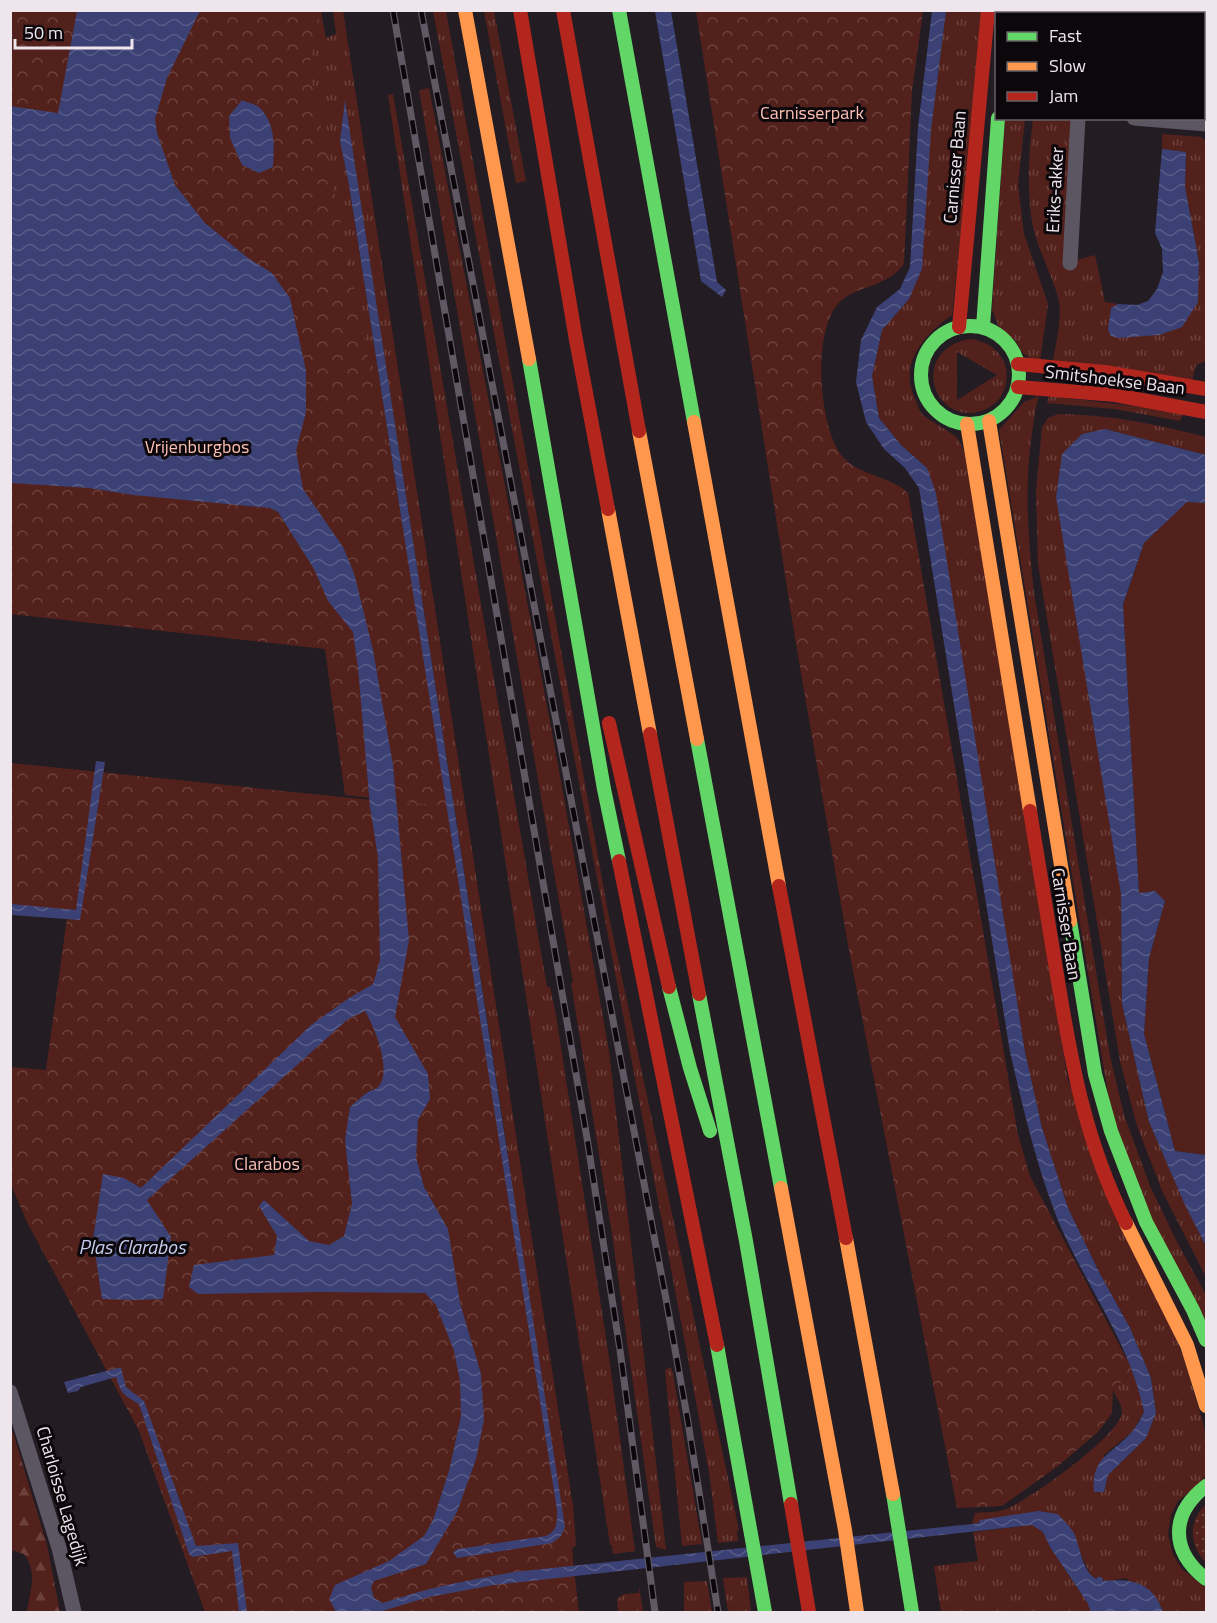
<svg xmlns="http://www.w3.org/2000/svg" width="1217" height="1623" font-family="'Titillium Web',sans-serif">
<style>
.grass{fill:url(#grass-tufts);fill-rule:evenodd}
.forest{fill:url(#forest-firs)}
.park{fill:url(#park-crowns)}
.garden{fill:url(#garden-dots)}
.pitch{fill:#53211b}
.water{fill:url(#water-waves)}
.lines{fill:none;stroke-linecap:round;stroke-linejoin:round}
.street{stroke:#5c5662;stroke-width:15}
.fast{stroke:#63d668;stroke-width:14}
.slow{stroke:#ff974d;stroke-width:14}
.jam{stroke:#b3261e;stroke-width:14}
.rail-casing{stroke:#605862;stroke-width:7}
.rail{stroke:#0c070b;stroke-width:4.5;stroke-dasharray:14;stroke-linecap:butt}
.labels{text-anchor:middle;stroke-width:6;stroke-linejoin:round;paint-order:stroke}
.park-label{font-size:18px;fill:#fdbfb4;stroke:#0c070b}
.street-label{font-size:18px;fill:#efe5ec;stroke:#0c070b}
.water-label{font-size:20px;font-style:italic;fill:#c5cdef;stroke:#0c070b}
</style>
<defs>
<pattern id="grass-tufts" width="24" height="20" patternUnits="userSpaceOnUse" patternTransform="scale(1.5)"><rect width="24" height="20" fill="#53211b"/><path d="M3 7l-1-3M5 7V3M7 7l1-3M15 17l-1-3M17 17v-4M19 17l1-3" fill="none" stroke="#6c413c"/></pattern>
<pattern id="forest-firs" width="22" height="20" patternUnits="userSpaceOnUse" patternTransform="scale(1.5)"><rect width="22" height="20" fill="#53211b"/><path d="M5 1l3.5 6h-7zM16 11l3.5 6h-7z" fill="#6c413c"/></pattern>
<pattern id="park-crowns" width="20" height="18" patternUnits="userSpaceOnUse" patternTransform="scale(1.5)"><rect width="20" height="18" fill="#53211b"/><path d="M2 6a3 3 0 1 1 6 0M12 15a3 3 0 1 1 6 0" fill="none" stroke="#6c413c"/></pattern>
<pattern id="garden-dots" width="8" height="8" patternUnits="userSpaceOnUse" patternTransform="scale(1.5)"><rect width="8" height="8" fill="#53211b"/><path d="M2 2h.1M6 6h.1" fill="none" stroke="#6c413c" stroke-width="1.8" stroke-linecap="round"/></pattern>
<pattern id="water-waves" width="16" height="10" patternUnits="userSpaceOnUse" patternTransform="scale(1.5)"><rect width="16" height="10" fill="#3b4174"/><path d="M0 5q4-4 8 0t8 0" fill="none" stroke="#585c88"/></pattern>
</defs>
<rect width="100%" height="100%" fill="#241c23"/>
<g class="grass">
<path d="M200,11H321L326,38L336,34L333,11H343L573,1506L576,1545L572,1549L573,1558L508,1565L407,905ZM345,103L564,1515L557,1510L349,185L340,141Z"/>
<path d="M433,11H446L608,912L739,1530L737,1531L738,1541L718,1543L709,1472L686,1348Z"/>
<path d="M484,11H494L526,181L516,183Z"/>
<path d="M946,11H985L952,315C925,334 899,362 914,397C917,402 918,409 922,414C932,423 949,430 957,438C961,442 963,450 965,455L1068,1081L1183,1356L1204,1426L1206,1442V1471L1204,1480L1178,1501L1171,1515L1168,1534L1173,1555L1182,1569L1206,1588V1612H1163L1161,1606L1126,1578C1114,1580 1102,1583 1091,1576L1077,1546L1074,1533L1038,1511L972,1524L975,1513C984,1512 994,1513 1003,1510C1025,1504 1122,1434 1122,1412C1122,1404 1116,1397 1113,1390L1133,1371L1137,1382L1144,1412L1133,1431L1104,1455V1492L1108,1475L1146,1438L1156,1413L1151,1378L1130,1328L1099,1272L1068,1208L1042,1128L1025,1052L927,468L901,445L879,418L872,376L882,330L909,299Z"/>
<path d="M429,88L554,743L609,1051L666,1550L656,1547L612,1234L571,983L573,982L419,90Z"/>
<path d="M393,94L547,987H550L556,1015L610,1364L635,1551L613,1554L612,1545H610L388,95Z"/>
<path d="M1005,119H1025L1018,185L1024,234L1048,304L1040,361L1032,360L1021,351L1016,341L999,328L992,309Z"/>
<path d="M1033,119H1073L1067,269H1075L1077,260L1095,255L1105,302L1118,304L1111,308L1108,330L1111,336L1199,262L1185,187L1186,152L1162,149V134L1201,137L1206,141V361L1196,365L1192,381L1053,361C1056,341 1063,317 1058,297C1050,269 1035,245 1031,215C1027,183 1029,150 1033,119Z"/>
<path d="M970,339C994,342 1013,361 1005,387C1002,398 994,406 984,410C933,429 908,349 970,339ZM957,352L997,375L957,400Z"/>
<path d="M1039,396C1035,408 1034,421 1032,433C1024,487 1028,539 1034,593L1110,1056L1124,1115L1150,1186L1176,1240L1206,1295V1327L1159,1237L1113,1124L999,430L1024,402Z"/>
<path d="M1049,396L1184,412L1180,421L1114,409L1047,403Z"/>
<path d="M1058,414C1108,414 1159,425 1206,437V455L1105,429L1121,894L1122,1004L1149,1122L1185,1204L1206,1246V1277L1163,1193L1137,1126L1120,1061L1038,564L1036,491L1042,427L1048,418Z"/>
<path d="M671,1367L673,1374L702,1544L682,1546L665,1370Z"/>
<path d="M1033,1525L1043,1532L1050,1547L1087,1602L1091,1612H941L934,1566L978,1561L973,1532Z"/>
<path d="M747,1577L751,1612H728L723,1578Z"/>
<path d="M707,1581L712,1612H684V1582Z"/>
<path d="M639,1586L643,1612H618L617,1599L624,1594L639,1593Z"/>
</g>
<path class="forest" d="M11,1426L47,1545L60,1612H27C30,1591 38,1572 24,1554L11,1550Z"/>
<g class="park">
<path d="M11,11H321L309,67L426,643L450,807L345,795L325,649L11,614Z"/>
<path d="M696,11H923L912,91L904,264C889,286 860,285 842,300C811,324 818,427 842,456C858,476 889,475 908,493L1018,1135L1030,1176L1133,1371L1113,1390L1112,1413L1099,1431L1058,1466L1002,1506L957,1508L848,945L795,638Z"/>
<path d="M11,763L450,808L567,1510L579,1612H205L139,1431L27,1222L11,1185L10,1067L46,1070L67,918L11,911Z"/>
</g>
<path class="garden" d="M1206,1504V1563C1189,1545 1188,1521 1206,1504Z"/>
<path class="pitch" d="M1187,501L1206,503V1155L1175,1151L1144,1034L1149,958L1165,901L1139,894L1123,605L1144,543Z"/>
<g class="water">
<path d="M77,11H200L167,78L155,119L157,133L175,185L205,223L248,258L272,273L290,298L306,371V412L296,451L303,489L343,547L354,573L373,650L393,765L409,940L395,1017L428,1074L430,1099L418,1120L416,1157L424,1187L448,1229L460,1303L481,1374L484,1420L476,1459L457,1512L426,1564L374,1581L371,1587L374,1598L383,1603C426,1588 469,1580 514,1572L972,1524L979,1523L980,1520L1038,1511L1058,1514C1063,1520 1070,1526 1074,1533C1080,1545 1082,1573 1097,1579V1577H1102L1103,1581C1131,1578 1153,1582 1163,1612H1091L1087,1602L1050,1547L1043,1532L1032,1525L494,1585L429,1597L379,1612H336L329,1599L335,1585L389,1561L424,1536L433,1520L449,1471L461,1416L460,1381L454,1351L436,1305L425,1293L320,1292L198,1294L189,1287L194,1265L274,1255L277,1236L259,1206L264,1200L309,1241L329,1245L344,1236L352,1204L345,1140L350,1107C356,1102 362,1096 368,1092C371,1090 374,1090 377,1088C394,1073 374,1026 365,1011L348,1019L147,1200L171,1237L163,1299L134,1300L102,1299L93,1239L103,1174L124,1178L141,1188L311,1025L349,998L373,984L380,960L378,857L370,807L358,668L353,632L328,601L314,569L278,512L270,508L133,495L89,488L11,483L10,106L58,113Z"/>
<path d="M655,11H671L717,282L726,290L722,297L701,281Z"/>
<path d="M932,11H946L931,130L922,269L909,299L882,330L872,376L879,418L901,445L927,468L936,493L1025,1052L1042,1128L1068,1208L1099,1272L1130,1328L1151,1378L1156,1413L1146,1438L1108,1475L1104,1492H1094C1090,1455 1116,1453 1134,1429C1138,1424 1141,1418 1144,1412C1130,1341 1084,1284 1057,1218C1036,1164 1023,1108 1010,1052L919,488L905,468L884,449L866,422L856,382L861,340L877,307L900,289L910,267L918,127Z"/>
<path d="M242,100C248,103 256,104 260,108C276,124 274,147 273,167L259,173L242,165L230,138L229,116Z"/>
<path d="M345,100L565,1527L561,1536L552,1543L457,1558L453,1552L458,1549L546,1536C558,1530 557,1522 557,1510L349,185L340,141Z"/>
<path d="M1162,149L1186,152L1185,187L1199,262L1198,302L1182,327L1159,335L1118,338L1111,336L1108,330L1111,308L1118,304L1137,305L1148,301L1157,289L1163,272L1162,249L1155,233Z"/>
<path d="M1105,429L1206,455V503L1187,502L1144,543L1123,604L1139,893L1155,891L1165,901L1149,958L1144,1034L1175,1151L1206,1155V1246L1185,1205L1149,1122L1122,1004L1121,894L1056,497L1062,454L1082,434Z"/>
<path d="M96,761L105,762L80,920L11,915V904L76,910Z"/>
<path d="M118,1368H121L126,1387L144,1401L196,1546L238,1543L247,1612H239L232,1551L192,1557L189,1554L139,1404C124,1395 121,1394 116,1377L81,1387L78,1391L68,1393L64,1382Z"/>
</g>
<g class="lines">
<g class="street">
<path d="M1093,14V10"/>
<path d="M1134,118L1206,124"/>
<path d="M1070,263L1078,118"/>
<path d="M10,1392L59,1548L74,1612"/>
</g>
<g class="fast">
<path d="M619,10L694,422"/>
<circle cx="970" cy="375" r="49"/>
<path d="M983,327L998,118"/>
<path d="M529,359L604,789L619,861"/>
<path d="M697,739L781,1188"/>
<path d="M1070,921L1095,1074L1111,1131L1146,1222L1193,1310L1206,1340"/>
<path d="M669,987L690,1068L710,1131"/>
<path d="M699,994L746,1241L791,1504"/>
<path d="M717,1345L765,1612"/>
<path d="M1206,1486C1170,1514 1170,1551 1206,1579"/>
<path d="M893,1494L912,1612"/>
</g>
<g class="slow">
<path d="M465,10L529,359"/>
<path d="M989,421L1070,921"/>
<path d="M694,422L779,886"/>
<path d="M967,424L1030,811"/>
<path d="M639,431L697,739"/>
<path d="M608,509L650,734"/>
<path d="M781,1188L845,1530L857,1612"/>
<path d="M1126,1223L1187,1345L1206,1406"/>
<path d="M846,1238L893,1494"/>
</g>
<g class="jam">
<path d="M520,10L576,340L608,509"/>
<path d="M563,10L639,431"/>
<path d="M1009,14L1010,10"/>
<path d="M959,327L988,10"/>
<path d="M1018,364L1105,372L1206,389"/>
<path d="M1018,387L1115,395L1206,412"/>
<path d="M609,723L669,987"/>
<path d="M650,734L699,994"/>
<path d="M1030,811C1039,864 1047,916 1056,969C1071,1061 1084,1138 1126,1223"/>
<path d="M619,861L717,1345"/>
<path d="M779,886L846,1238"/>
<path d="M791,1504L809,1612"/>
</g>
<g class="rail-casing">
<g id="rail">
<path d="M393,10L587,1138L620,1350L655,1612"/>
<path d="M421,10L666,1299L688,1422L718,1612"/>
</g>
</g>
<use href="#rail" class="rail"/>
</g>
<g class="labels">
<g class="park-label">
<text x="812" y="119">Carnisserpark</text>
<text x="197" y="453">Vrijenburgbos</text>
<text x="267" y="1170">Clarabos</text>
</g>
<g class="street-label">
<text transform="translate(955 167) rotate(-85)" y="6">Carnisser Baan</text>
<text transform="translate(1055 190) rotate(-87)" y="6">Eriks-akker</text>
<text transform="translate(1115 380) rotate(7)" y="6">Smitshoekse Baan</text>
<text transform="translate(1066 924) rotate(81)" y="6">Carnisser Baan</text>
<text transform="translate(62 1496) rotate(74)" y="6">Charloisse Lagedijk</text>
</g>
<g class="water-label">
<text x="132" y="1254">Plas Clarabos</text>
</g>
</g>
<rect width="1217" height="1623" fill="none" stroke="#efe5ec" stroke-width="24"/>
<rect x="995" y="12" width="210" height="108" fill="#0c070b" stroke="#676065" stroke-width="1.5"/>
<rect x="1007" y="32" width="30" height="9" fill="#63d668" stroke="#676065" stroke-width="1.5"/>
<text x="1049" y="42" font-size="18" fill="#efe5ec">Fast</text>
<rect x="1007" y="62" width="30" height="9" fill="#ff974d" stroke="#676065" stroke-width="1.5"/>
<text x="1049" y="72" font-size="18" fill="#efe5ec">Slow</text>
<rect x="1007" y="92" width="30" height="9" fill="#b3261e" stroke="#676065" stroke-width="1.5"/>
<text x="1049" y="102" font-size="18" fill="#efe5ec">Jam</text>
<path d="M15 39v9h117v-9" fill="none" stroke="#efe5ec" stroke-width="3"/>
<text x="24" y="39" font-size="18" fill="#efe5ec" stroke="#0c070b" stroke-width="4.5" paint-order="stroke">50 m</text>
</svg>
